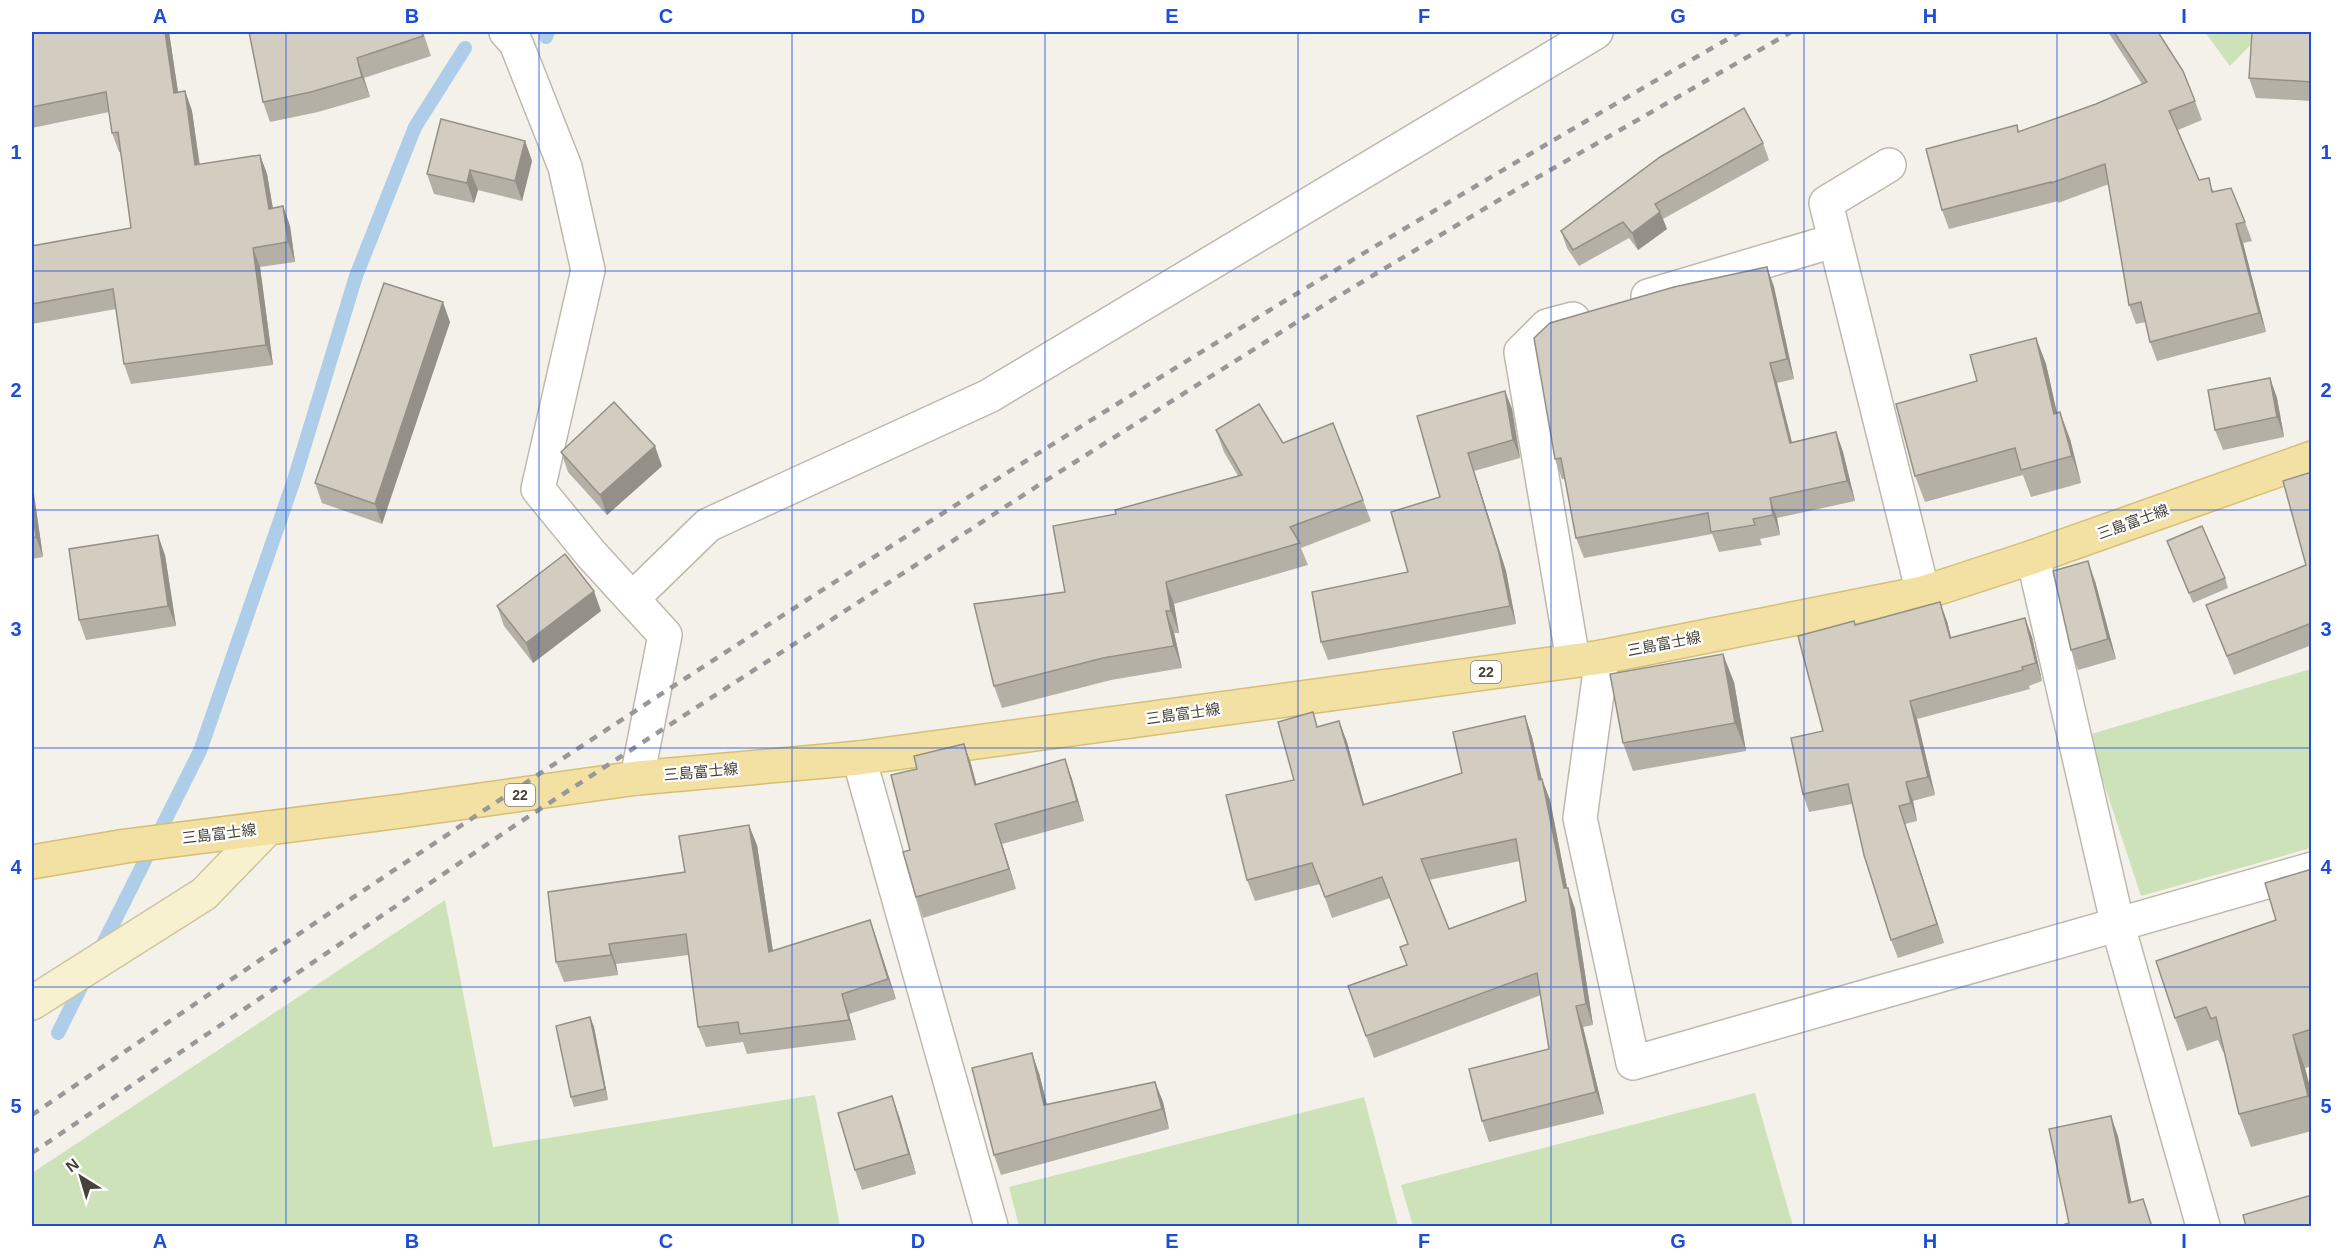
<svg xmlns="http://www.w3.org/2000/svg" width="2343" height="1258" font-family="Arial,'Noto Sans JP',sans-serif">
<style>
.green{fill:#cde2b8}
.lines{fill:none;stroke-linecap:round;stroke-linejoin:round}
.stream{stroke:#aecde8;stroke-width:14}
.street-casing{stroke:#beb9ae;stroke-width:36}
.secondary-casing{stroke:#cdc49f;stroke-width:36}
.primary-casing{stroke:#d6bf75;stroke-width:36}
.street{stroke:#fff;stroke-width:33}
.secondary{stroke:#f8f1cf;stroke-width:33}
.primary{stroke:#f3e1a4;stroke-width:33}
.rail{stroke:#989898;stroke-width:4.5;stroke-dasharray:8 8;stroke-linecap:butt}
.wall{fill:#b5b0a6;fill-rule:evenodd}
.shaded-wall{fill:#949087}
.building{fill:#d3cdc1;stroke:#949087;stroke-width:1.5;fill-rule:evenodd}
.grid{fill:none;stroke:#1d4ed8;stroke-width:1.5;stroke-opacity:0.55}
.labels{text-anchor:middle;stroke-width:4.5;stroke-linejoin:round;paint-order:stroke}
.shield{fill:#fff;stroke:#7e7b74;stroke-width:1.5}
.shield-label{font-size:14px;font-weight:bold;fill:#464239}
.street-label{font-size:15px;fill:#464239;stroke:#fff}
.neatline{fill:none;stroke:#1d4ed8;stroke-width:2}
.grid-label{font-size:20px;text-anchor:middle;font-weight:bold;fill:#1d4ed8}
</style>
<rect width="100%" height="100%" fill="#f3f1ea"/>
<g class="green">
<path d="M2205,32H2263L2230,66Z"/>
<path d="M2311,669V848L2141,896L2088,735Z"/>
<path d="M445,900L493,1147L815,1095L840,1226H32V1173Z"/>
<path d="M1755,1093L1793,1226H1413L1401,1185Z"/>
<path d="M1364,1097L1398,1226H1019L1009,1187Z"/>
</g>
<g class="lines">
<g class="stream">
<path d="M546,37L548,32"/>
<path d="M99,952L200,751L294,480L356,276L415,127L465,48"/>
<path d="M58,1033L86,977"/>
</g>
<g class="street-casing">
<g id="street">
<path d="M506,32L516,43L565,167L588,270L538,489L591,554L665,635L637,778"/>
<path d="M1889,165L1826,203L1923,593"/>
<path d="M1648,296L1833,241"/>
<path d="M2033,557L2118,926L2203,1226"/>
<path d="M632,599L708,525L989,396L1596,32"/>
<path d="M1602,657L1580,818L1633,1063L2312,869"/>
<path d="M1573,660L1521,352L1547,326L1573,319"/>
<path d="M859,758L991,1226"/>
</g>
</g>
<g class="secondary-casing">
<path id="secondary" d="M32,1003L204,894L268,828"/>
</g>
<g class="primary-casing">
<path id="primary" d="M32,862L126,846L402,811L637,778L859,758L1602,657L1923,593L2033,557L2312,458"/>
</g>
<use href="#street" class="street"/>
<use href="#secondary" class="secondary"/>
<use href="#primary" class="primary"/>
<g class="rail">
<path d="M32,1115C588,734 1155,367 1740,32"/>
<path d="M32,1153L517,824L1045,481L1332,300L1519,188L1791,32"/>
</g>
</g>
<g class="wall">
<path d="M32,32H169L178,92L185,91L192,111L200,165L260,155L267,174L273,208L283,206L290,226L295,262L260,267L273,365L131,384L124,364L116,309L32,324V246L131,228L121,152H119L112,133L109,112L32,128Z"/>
<path d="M249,32H423L431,56L364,78L370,97L318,112L270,122L263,102Z"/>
<path d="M2108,32H2158L2195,101L2202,120L2178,130L2199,180L2214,191L2245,222L2252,241L2243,243L2266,332L2157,361L2150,342L2146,322L2136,324L2129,305L2109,184L2058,203V201L1949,229L1942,210L2017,125L2019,132L2096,104L2142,84Z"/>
<path d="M2312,32V101L2256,98L2249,78Z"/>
<path d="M525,141L532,161L522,201L478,190L474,203L434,194L427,174Z"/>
<path d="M1763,143L1769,160L1663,219L1667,229L1638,250L1629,238L1579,266L1567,248L1561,231Z"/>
<path d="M1767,267L1774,287L1794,379L1777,383L1792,442L1836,432L1843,452L1855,501L1777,518L1780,535L1760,539L1762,545L1719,552L1712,534L1584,558L1576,538L1565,479H1562L1555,459Z"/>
<path d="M450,322L382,524L322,503L315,483Z"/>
<path d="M2036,338L2046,364L2057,413L2070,439L2081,483L2031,497L2023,475L1925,502L1915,476L1977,381Z"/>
<path d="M2270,378L2277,398L2284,437L2223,450L2215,430Z"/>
<path d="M1505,391L1512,409L1520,458L1474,471L1506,571L1516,624L1328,660L1321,642L1408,572L1440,497Z"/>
<path d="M1216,430L1283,443L1363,500L1371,521L1301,548L1308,565L1174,604L1179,633H1174L1182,668L1111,680L1002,708L994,686L1065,592L1116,514L1238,476L1224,452Z"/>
<path d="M561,452L662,466L607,515L568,472Z"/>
<path d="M2312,472V645L2234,675L2206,605L2306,565Z"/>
<path d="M32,484L43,557L32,559Z"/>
<path d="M2167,541L2225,578L2228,588L2193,603Z"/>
<path d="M165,555L176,626L86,640L79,620Z"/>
<path d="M2095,581L2116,659L2078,670L2071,650Z"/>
<path d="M497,606L601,611L533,663L504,626Z"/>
<path d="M2025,618L2032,637L2042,681L2029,686L2030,689L1917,719L1935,795L1913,801L1917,821L1905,824L1944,943L1898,958L1891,940L1852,804L1809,812L1803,794L1823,731L1947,621L1951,638Z"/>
<path d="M1734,682L1746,751L1633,771L1623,743Z"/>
<path d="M1525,716L1532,737L1542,779L1550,800L1567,888L1575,909L1593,1025L1583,1027L1604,1114L1489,1142L1482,1121L1549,1049L1541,995L1374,1058L1348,986L1407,965L1408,945L1390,898L1332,918L1320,884L1255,901L1247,880L1318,727L1339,721L1347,742L1364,804L1462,773ZM1520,861L1526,901L1449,929L1429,880Z"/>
<path d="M964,744L971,764L976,784L1065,759L1072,779L1084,821L1002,844L1016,889L923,918L916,897L910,850L917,769Z"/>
<path d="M757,845L773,951L870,920L896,999L849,1014L856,1040L747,1054L743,1042L706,1047L698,1027L689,955L616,964L618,975L564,982L556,962L685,872Z"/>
<path d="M2312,869V1066L2305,1068L2312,1095V1131L2251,1147L2239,1114L2224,1051L2223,1052L2218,1040L2187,1051L2175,1018L2276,920Z"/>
<path d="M590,1017L594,1027L608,1100L574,1107L571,1097Z"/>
<path d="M1039,1073L1047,1105L1155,1082L1163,1102L1169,1129L1001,1175L994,1155Z"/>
<path d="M899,1116L916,1174L862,1190L855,1170Z"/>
</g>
<g class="shaded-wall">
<path d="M165,32H169L181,112L174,93Z"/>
<path d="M357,58L364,78L370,97L362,77Z"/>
<path d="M185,91L192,111L202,185L195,165Z"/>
<path d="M525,141L532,161L522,201L515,181Z"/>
<path d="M260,155L267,174L276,228L269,209Z"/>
<path d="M470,170L478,190L474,203L467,183Z"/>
<path d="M283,206L290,226L295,262L288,242Z"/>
<path d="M1660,212L1667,229L1638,250L1632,233Z"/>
<path d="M2236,224L2243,243L2266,332L2259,313Z"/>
<path d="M253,248L260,267L273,365L266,345Z"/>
<path d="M1767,267L1774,287L1794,379L1787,359Z"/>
<path d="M443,302L450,322L382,524L375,504Z"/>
<path d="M2036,338L2046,364L2063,440L2054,414Z"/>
<path d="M1770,363L1777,383L1797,463L1790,443Z"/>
<path d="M2270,378L2277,398L2284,437L2277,417Z"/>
<path d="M1505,391L1512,409L1520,458L1513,440Z"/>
<path d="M2060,412L2070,439L2081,483L2072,456Z"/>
<path d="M1836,432L1843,452L1855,501L1847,481Z"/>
<path d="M655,446L662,466L607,515L600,495Z"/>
<path d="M1468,453L1506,571L1516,624L1510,606Z"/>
<path d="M32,484L33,487L43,557L36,537L32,507Z"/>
<path d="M1770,498L1777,518L1780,535L1773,515Z"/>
<path d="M158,535L165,555L176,626L168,606Z"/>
<path d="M2088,561L2095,581L2116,659L2108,639Z"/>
<path d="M1166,582L1174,604L1179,633L1171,611Z"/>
<path d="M594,591L601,611L533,663L526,643Z"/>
<path d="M1940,602L1947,621L1956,657L1950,638Z"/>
<path d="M1166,611L1174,633L1182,668L1174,646Z"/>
<path d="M2025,618L2032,637L2042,681L2036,663Z"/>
<path d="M1723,654L1734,682L1746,751L1735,723Z"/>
<path d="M1910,701L1917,719L1935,795L1928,777Z"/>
<path d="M1525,716L1532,737L1546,798L1542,779L1550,800L1570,902L1568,888L1575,909L1593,1025L1586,1004L1539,780Z"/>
<path d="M1339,721L1347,742L1370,826L1363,805Z"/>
<path d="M964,744L971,764L982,805L975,785Z"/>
<path d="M1065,759L1072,779L1084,821L1077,801Z"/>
<path d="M1906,782L1913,801L1917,821L1911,803Z"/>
<path d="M1899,806L1905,824L1944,943L1937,924Z"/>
<path d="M995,824L1002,844L1016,889L1009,869Z"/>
<path d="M749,825L757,845L776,972L769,952Z"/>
<path d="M870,920L877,940L896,999L888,979Z"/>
<path d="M609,944L616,964L618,975L611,955Z"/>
<path d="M842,994L849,1014L856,1040L849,1020Z"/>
<path d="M1576,1006L1583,1027L1604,1114L1596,1092Z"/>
<path d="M590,1017L594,1027L608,1100L605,1089Z"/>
<path d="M2293,1035L2305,1068L2312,1095V1106L2308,1096Z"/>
<path d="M1032,1053L1039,1073L1052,1125L1044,1105Z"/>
<path d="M1155,1082L1163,1102L1169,1129L1162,1109Z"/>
<path d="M892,1096L899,1116L916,1174L909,1154Z"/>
<path d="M2111,1116L2118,1136L2136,1224L2129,1203Z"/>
</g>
<g class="building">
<path d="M32,32H165L174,93L185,91L195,165L260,155L269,209L283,206L288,242L253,248L266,345L124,364L113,289L32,304V246L131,228L118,132L112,133L106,92L32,107Z"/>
<path d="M249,32H422L423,36L357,58L362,77L311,92L263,102Z"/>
<path d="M2114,32H2158L2183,71L2195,101L2169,111L2199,180L2209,178L2212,192L2231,188L2245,222L2236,224L2259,313L2150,342L2141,302L2129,305L2105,164L2051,183V182L1942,210L1926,149L2017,125L2018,132L2096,104L2147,82Z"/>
<path d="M2252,32H2312V82L2249,78Z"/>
<path d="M1744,108L1763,143L1655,204L1660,212L1632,233L1623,222L1573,250L1561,231L1660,157Z"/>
<path d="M441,119L525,141L515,181L470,170L467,183L427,174Z"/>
<path d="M1767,267L1787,359L1770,363L1790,443L1836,432L1847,481L1770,498L1773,515L1753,519L1755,525L1711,532L1708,513L1576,538L1561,458L1555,459L1534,338L1550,323L1674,287Z"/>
<path d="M384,283L443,302L375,504L315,483Z"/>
<path d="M2036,338L2054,414L2060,412L2072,456L2021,470L2015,448L1915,476L1896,404L1977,381L1970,355Z"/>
<path d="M2270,378L2277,417L2215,430L2208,390Z"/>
<path d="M1505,391L1513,440L1468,453L1499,553L1510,606L1321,642L1312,592L1408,572L1391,512L1440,497L1417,416Z"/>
<path d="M614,402L655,446L600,495L561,452Z"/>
<path d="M1259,404L1283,443L1333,423L1363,500L1290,527L1300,543L1166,582L1171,611H1166L1174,646L1103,658L994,686L974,604L1065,592L1053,526L1116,514L1115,510L1242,475L1216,430Z"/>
<path d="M2312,472V623L2227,656L2206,605L2306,565L2283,481Z"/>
<path d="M32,507L36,537L32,538Z"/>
<path d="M2202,526L2225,578L2189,593L2167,541Z"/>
<path d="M158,535L168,606L79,620L69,549Z"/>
<path d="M565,554L594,591L526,643L497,606Z"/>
<path d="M2088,561L2108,639L2071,650L2053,571Z"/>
<path d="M1940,602L1950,638L2025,618L2036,663L2022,667L2023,670L1910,701L1928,777L1906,782L1911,803L1899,806L1937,924L1891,940L1864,855L1848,784L1803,794L1791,738L1823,731L1798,636L1854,621L1855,625Z"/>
<path d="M1723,654L1735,723L1623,743L1610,674Z"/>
<path d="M1313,712L1317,727L1339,721L1363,805L1462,773L1453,732L1525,716L1539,780L1542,779L1564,888H1568L1586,1004L1576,1006L1596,1092L1482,1121L1469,1069L1549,1049L1537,973L1366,1036L1348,986L1407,965L1400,947L1408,944L1382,877L1325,897L1312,863L1247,880L1226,795L1294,780L1278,722ZM1516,839L1526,901L1449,929L1421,859Z"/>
<path d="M964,744L975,785L1065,759L1077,801L995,824L1009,869L916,897L903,852L910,850L891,775L917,769L914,756Z"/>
<path d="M749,825L769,952L870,920L888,979L842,994L849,1020L740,1034L738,1022L698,1027L686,934L609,944L611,955L556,962L548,892L685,872L679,836Z"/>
<path d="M2312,869V1029L2293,1035L2308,1096L2239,1114L2216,1017L2211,1019L2206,1007L2175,1018L2156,961L2276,920L2265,883Z"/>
<path d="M590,1017L605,1089L571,1097L556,1026Z"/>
<path d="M1032,1053L1044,1105L1155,1082L1162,1109L994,1155L972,1068Z"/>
<path d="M892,1096L909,1154L855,1170L838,1113Z"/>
<path d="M2111,1116L2129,1203L2143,1199L2152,1227H2066L2065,1224L2069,1223L2049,1129Z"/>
<path d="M2312,1195V1227H2246L2243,1215Z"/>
</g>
<path class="grid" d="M286,32V1226M539,32V1226M792,32V1226M1045,32V1226M1298,32V1226M1551,32V1226M1804,32V1226M2057,32V1226M32,271H2312M32,510H2312M32,748H2312M32,987H2312"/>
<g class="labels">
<g class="shield">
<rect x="1471" y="661" width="30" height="22" rx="4.5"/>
<rect x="505" y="784" width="30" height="22" rx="4.5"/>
</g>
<g class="shield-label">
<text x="1486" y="677">22</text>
<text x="520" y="800">22</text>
</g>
<g class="street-label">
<text transform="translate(2133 522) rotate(-20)" y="5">三島富士線</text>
<text transform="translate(1664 644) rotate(-11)" y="5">三島富士線</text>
<text transform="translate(1183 714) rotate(-8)" y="5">三島富士線</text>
<text transform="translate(701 772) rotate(-5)" y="5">三島富士線</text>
<text transform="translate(219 834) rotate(-7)" y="5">三島富士線</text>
</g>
</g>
<rect width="2343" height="1258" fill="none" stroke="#ffffff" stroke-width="66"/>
<g transform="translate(81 1177) rotate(323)" stroke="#ffffff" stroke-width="4.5" paint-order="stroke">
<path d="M0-4.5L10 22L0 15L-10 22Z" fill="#464239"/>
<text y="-9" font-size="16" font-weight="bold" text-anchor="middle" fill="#464239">N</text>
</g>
<rect x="33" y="33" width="2277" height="1192" class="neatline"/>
<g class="grid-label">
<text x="160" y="23">A</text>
<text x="412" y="23">B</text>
<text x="666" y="23">C</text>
<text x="918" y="23">D</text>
<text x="1172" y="23">E</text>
<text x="1424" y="23">F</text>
<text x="1678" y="23">G</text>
<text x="1930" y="23">H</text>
<text x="2184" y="23">I</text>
<text x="16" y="159">1</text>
<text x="2326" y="159">1</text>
<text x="16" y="397">2</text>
<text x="2326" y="397">2</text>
<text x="16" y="636">3</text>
<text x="2326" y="636">3</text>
<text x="16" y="874">4</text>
<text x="2326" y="874">4</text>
<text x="16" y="1113">5</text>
<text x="2326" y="1113">5</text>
<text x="160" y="1248">A</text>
<text x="412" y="1248">B</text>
<text x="666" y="1248">C</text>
<text x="918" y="1248">D</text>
<text x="1172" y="1248">E</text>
<text x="1424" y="1248">F</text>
<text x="1678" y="1248">G</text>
<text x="1930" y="1248">H</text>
<text x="2184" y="1248">I</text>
</g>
</svg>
